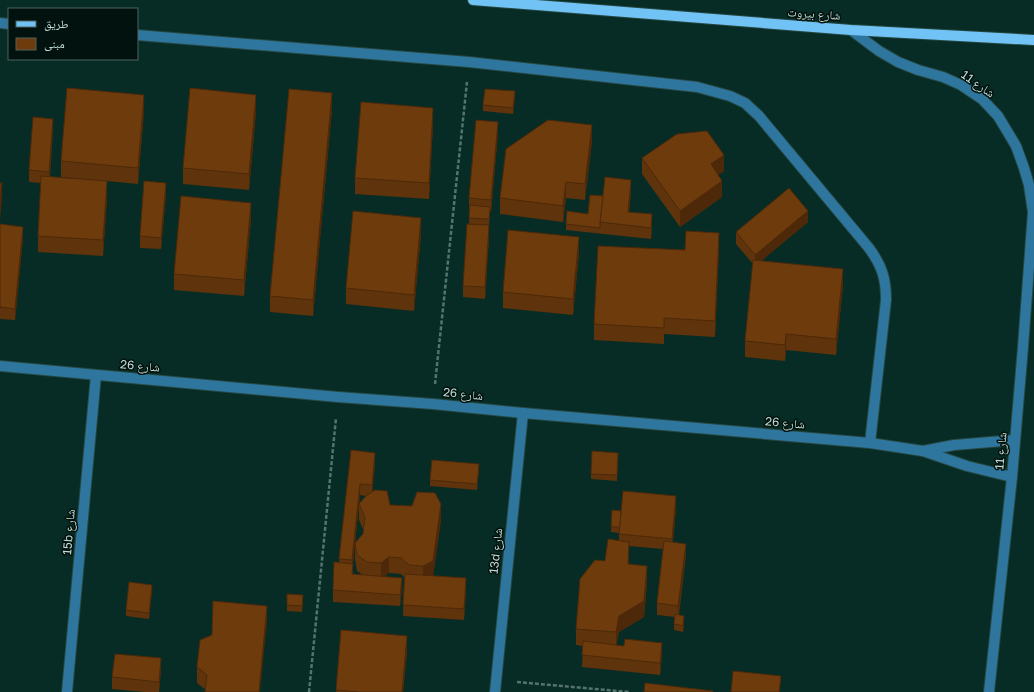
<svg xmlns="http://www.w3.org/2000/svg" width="1034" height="692" font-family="'Golos Text','Noto Naskh Arabic',sans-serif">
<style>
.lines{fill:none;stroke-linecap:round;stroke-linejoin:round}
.minor-casing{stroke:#254841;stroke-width:12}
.major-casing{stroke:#254841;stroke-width:12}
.path{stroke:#54746d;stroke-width:2.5;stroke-dasharray:4 2;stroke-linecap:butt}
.minor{stroke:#2f769f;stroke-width:10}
.major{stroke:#72c3f5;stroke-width:10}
.wall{fill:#5f330b;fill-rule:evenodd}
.shaded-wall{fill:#4d2909}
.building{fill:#6e3b0d;stroke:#4d2909}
.labels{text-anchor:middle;stroke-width:3;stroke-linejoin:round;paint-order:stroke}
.street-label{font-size:12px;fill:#c4dcd5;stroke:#02120e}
</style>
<rect width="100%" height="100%" fill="#072c25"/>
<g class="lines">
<g class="minor-casing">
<g id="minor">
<path d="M0,23L9,24"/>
<path d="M851,30L879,51L898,62L918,70L943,77L961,85L982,99L998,116L1016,146L1024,168L1029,185L1033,212L1023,347L1012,477L989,692"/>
<path d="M137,35L469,62L697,87L730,96L745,103L759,116L869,248C882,266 886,278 886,300L870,443"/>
<path d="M0,366L338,397L433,404L523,413L870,443L923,451L967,466L1012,477"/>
<path d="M923,451L954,445L1015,440"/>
<path d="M67,692L96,375"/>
<path d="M495,692L523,413"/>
</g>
</g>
<g class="major-casing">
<path id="major" d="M473,0L851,30L1034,40"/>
</g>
<g class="path">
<path d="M435,384L467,82"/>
<path d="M517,682L629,692"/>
<path d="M309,692L336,418"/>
</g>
<use href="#minor" class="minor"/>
<use href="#major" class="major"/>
</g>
<g class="wall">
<path d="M515,97L513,114L483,111V105Z"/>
<path d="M332,109L313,316L270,312V296Z"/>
<path d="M144,111L138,184L107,181V197L103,256L38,252V236L41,183L29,182V170L53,131L50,177L84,179L61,177V161Z"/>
<path d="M256,111L249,190L183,184V168Z"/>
<path d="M433,124L429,199L355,194V178Z"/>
<path d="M498,133L491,212L490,211L489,225L469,224V198Z"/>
<path d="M592,141L585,200L566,198L563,222L500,214V198Z"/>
<path d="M642,158L724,171L718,175L722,197L680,227L642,174Z"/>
<path d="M631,191L629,212L652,225L651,239L566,230V224L588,214L603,196Z"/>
<path d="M166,194L161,249L140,248V236Z"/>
<path d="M251,219L244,296L174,290V274Z"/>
<path d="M808,222L761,261L843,285L836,355L786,350L785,361L745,357V341L753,264L736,244V232Z"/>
<path d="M0,224L23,238L15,320L0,319Z"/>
<path d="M421,234L414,311L346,304V288Z"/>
<path d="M489,237L485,299L463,297V286Z"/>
<path d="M719,249L715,337L664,334V344L594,340V324Z"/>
<path d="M579,253L573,315L503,308V292Z"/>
<path d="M351,450L375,464L372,492L390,505L441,520L433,576L466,590L464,620L403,616L404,577L401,574L389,573L383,577L402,589L400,606L333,602V590L339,563ZM360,495L366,496L359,504V520L363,529V534L355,543ZM355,543V559L357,571L363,575L353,574V564Z"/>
<path d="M618,459L617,481L591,479V474Z"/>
<path d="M479,470L477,490L430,486V480Z"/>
<path d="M676,508L673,542L686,555L679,615L684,622L683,632L674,630V624L675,617L657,615V603L663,549L629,546L628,564L647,582L644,617L619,632L616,645L662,654L660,675L582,667L583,646L576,645V629L605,561L619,541V533L611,532V527L621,511Z"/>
<path d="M152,591L149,619L126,616V610Z"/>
<path d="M303,601L302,612L287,611V605Z"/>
<path d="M267,622L205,689L197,683V667Z"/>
<path d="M341,630L407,652L403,692H336Z"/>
<path d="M161,670L159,692H145L112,689V677Z"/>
</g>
<g class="shaded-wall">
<path d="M515,91V97L513,114V108Z"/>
<path d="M332,93V109L313,316V300Z"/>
<path d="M144,95V111L138,184V168Z"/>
<path d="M256,95V111L249,190V174Z"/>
<path d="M433,108V124L429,199V183Z"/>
<path d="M53,119V131L49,184V172Z"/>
<path d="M498,122V133L491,212V200Z"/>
<path d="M592,125V141L585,200V184Z"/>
<path d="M724,155V171L711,180V164Z"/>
<path d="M631,180V191L628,223V212Z"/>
<path d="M107,181V197L103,256V240Z"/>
<path d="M722,181V197L680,227V211Z"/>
<path d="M566,182V198L563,222V206Z"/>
<path d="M2,183V199L0,221V205Z"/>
<path d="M166,183V194L161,249V238Z"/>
<path d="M251,203V219L244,296V280Z"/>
<path d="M808,211V222L755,266V255Z"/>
<path d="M652,214V225L651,239V228Z"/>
<path d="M421,218V234L414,311V295Z"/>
<path d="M489,225V237L485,299V287Z"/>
<path d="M23,227V238L15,320V309Z"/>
<path d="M719,233V249L715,337V321Z"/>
<path d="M579,237V253L573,315V299Z"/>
<path d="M843,269V285L836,355V339Z"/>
<path d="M786,334V350L785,361V345Z"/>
<path d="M375,453V464L372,496V485Z"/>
<path d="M360,484V495L352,572V560Z"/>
<path d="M676,496V508L672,550V539Z"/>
<path d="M441,504V520L433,577L423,582V566Z"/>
<path d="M629,542V558L628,580V564Z"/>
<path d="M686,544V555L678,617V606Z"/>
<path d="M389,557V573L381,579V563Z"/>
<path d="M647,566V582L644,617L619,632L616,648V632L619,616Z"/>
<path d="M402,578V589L400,606V595Z"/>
<path d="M466,578V590L464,620V609Z"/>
<path d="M152,585V591L149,619V613Z"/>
<path d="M267,606V622L260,692H259Z"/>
<path d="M684,616V622L683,632V626Z"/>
<path d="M407,636V652L403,692H402Z"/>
<path d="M662,643V654L660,675V663Z"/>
<path d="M161,658V670L159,692V682Z"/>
<path d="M781,676L780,692H779Z"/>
</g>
<g class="building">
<path d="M67,88L144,95L138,168L61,161Z"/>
<path d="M190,88L256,95L249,174L183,168Z"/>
<path d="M289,89L332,93L313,300L270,296Z"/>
<path d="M485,89L515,91L513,108L483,105Z"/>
<path d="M361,102L433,108L429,183L355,178Z"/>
<path d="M33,117L53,119L49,172L29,170Z"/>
<path d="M476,120L498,122L491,200L469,198Z"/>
<path d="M548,120L592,125L585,184L566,182L563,206L500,198L506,149Z"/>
<path d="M707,131L724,155L711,164L722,181L680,211L642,158L677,134Z"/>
<path d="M41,176L107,181L103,240L38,236Z"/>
<path d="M605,177L631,180L628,212L652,214L651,228L600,222Z"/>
<path d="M144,181L166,183L161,238L140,236Z"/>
<path d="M0,183H2L0,205Z"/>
<path d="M789,188L808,211L755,255L736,232Z"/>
<path d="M590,195L603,196L600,222V228L566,224L567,211L588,214Z"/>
<path d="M181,196L251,203L244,280L174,274Z"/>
<path d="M470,205L490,207L489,219L469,218Z"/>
<path d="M353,211L421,218L414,295L346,288Z"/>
<path d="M0,224L23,227L15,309L0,307Z"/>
<path d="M467,224L489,225L485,287L463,286Z"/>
<path d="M508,230L579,237L573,299L503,292Z"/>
<path d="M686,231L719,233L715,321L664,318V328L594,324L598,246L685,250Z"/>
<path d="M753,260L843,269L836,339L786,334L785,345L745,341Z"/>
<path d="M351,450L375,453L372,485L360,484L352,560L339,559Z"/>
<path d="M592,451L618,453L617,475L591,474Z"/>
<path d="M432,460L479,464L477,484L430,480Z"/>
<path d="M375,490L387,491L390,505L412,506L417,492L435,493L441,504L433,561L423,566L409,565L401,558L389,557L381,563L367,562L357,555L355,543L363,534L365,517L359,504L366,496Z"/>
<path d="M623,491L676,496L672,539L619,534Z"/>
<path d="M612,510L621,511L620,527H611Z"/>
<path d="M608,539L629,542L628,564L647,566L644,601L619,616L616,632L576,629L580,579L595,560L605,561Z"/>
<path d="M664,541L686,544L678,606L657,603Z"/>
<path d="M334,562L353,564L352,574L402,578L400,595L333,590Z"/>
<path d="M405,574L466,578L464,609L403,605Z"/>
<path d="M129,582L152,585L149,613L126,610Z"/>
<path d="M287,594L303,595L302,606L287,605Z"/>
<path d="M213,601L267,606L259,692H205L207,675L197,667L200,640L212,635Z"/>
<path d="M675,614L684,616L683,626L674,624Z"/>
<path d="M341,630L407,636L402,692H360L336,690Z"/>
<path d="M625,639L662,643L660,663L582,655L583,641L624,646Z"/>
<path d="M115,654L161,658L159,682L112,677Z"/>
<path d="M733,671L781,676L779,692H731Z"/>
<path d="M645,683L713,691V692H644Z"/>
</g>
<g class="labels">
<g class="street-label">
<text transform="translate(814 14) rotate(4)" y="4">شارع بيروت</text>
<text transform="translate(978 84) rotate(35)" y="4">شارع 11</text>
<text transform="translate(140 366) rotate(5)" y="4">شارع 26</text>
<text transform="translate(463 394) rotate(6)" y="4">شارع 26</text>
<text transform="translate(785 423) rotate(5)" y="4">شارع 26</text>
<text transform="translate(1001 451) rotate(-85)" y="4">شارع 11</text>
<text transform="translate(69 532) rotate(-85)" y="4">15b شارع</text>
<text transform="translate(496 551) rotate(-84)" y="4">13d شارع</text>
</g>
</g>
<rect x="8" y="8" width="130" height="52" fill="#02120e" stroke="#50635e"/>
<rect x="16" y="21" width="20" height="6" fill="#72c3f5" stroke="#50635e"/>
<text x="44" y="28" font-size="12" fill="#c4dcd5">طريق</text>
<rect x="16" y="38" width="20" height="12" fill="#6e3b0d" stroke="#50635e"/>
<text x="44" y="48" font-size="12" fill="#c4dcd5">مبنى</text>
</svg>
